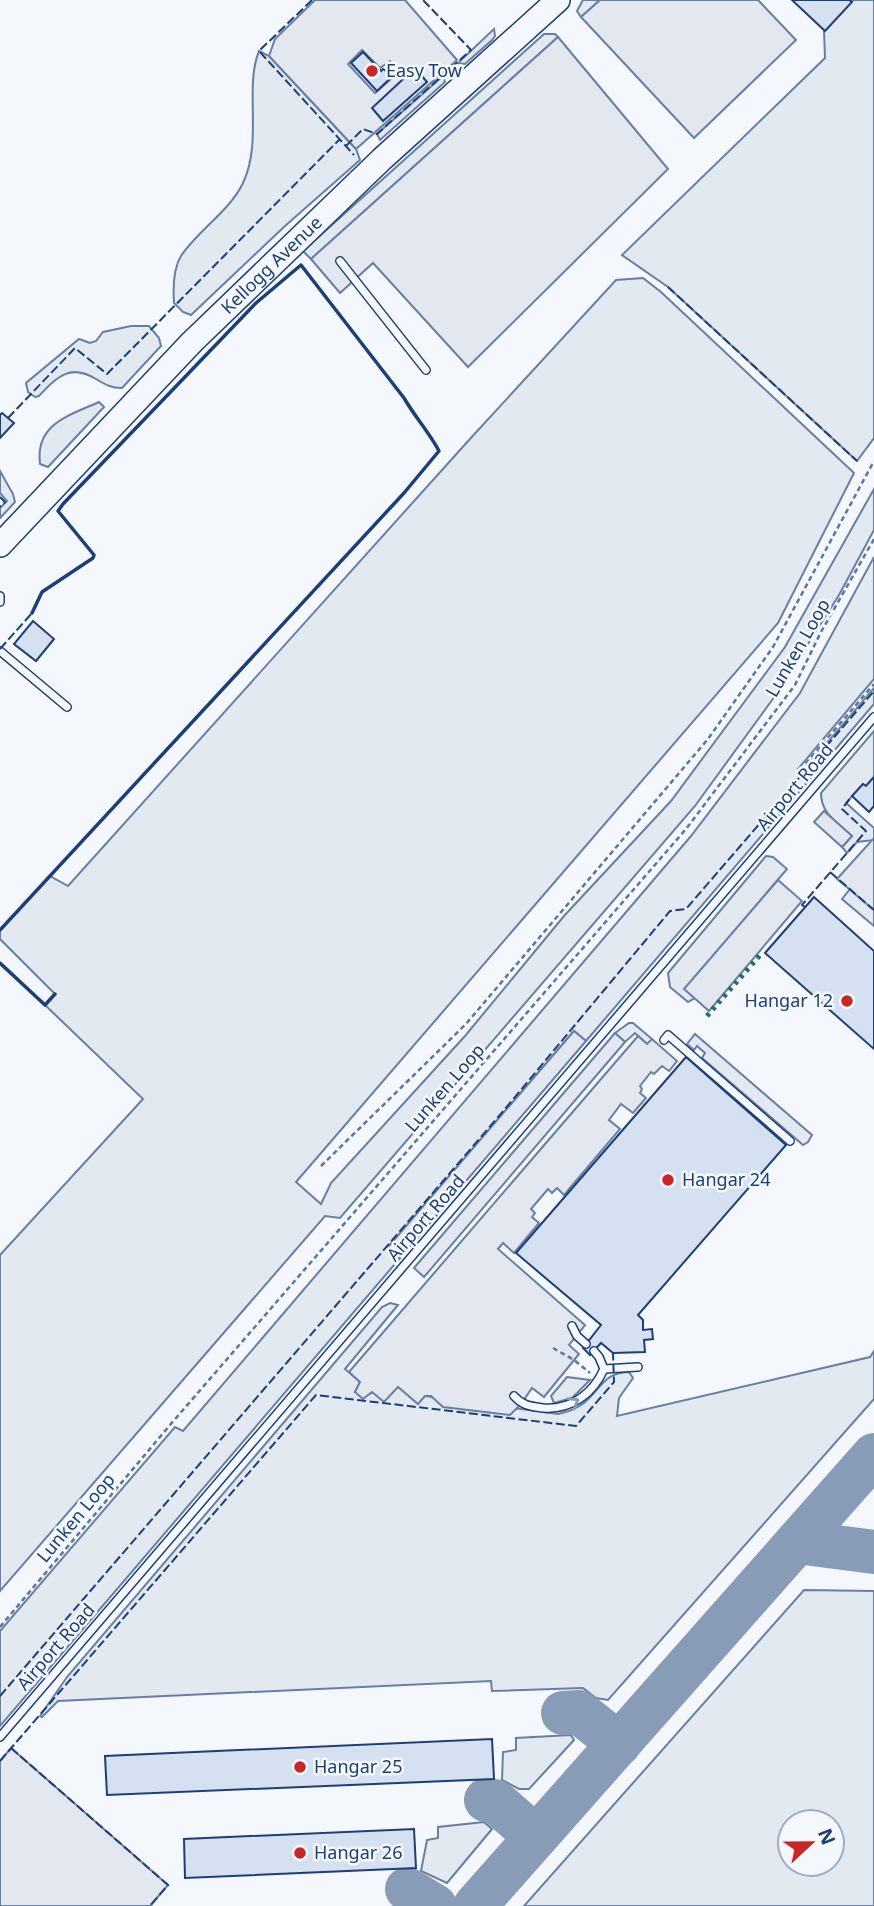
<svg xmlns="http://www.w3.org/2000/svg" width="874" height="1906" font-family="'Noto Sans',sans-serif">
<style>
.green{fill:#e3e9f0;stroke:#687fa3;stroke-width:2;fill-rule:evenodd}
.parking{fill:#e3e8f0;stroke:#687fa3;stroke-width:2;fill-rule:evenodd}
.lines{fill:none;stroke-linecap:round;stroke-linejoin:round}
.taxiway{stroke:#889bb7;stroke-width:44}
.building{fill:#d5e0f0;stroke:#1d3f73;stroke-width:2}
.lane-casing{stroke:#1d3f73;stroke-width:10}
.primary-casing{stroke:#1d3f73;stroke-width:26}
.path{stroke:#5e769c;stroke-width:2.5;stroke-dasharray:5 3.5;stroke-linecap:butt}
.lane{stroke:#f4f7fb;stroke-width:7}
.primary{stroke:#f4f7fb;stroke-width:23}
.hedge{stroke:#2c6c60;stroke-width:5;stroke-dasharray:3.5 5;stroke-linecap:butt}
.fence{stroke:#1d3f73;stroke-width:2;stroke-dasharray:9 3.5;stroke-linecap:butt}
.wall{stroke:#1d3f73;stroke-width:3.5}
.oneway{stroke:#889bb7}
.poi-dot{fill:#c62828;stroke:#f4f7fb;stroke-width:2.5}
.labels{text-anchor:middle;stroke-width:5;stroke-linejoin:round;paint-order:stroke}
.poi-label{font-size:18px;fill:#1d3f73;stroke:#f4f7fb;text-anchor:start}
.street-label{font-size:18px;fill:#1d3f73;stroke:#f4f7fb}
</style>
<rect width="100%" height="100%" fill="#f4f7fb"/>
<g class="green">
<path d="M583,0H600L581,17L577,11Z"/>
<path d="M848,0H874V438L857,461L668,287L622,255L825,58L824,30L850,3Z"/>
<path d="M494,29L495,36L492,40L465,64L458,63Z"/>
<path d="M544,34H555L558,37L311,259L303,251Z"/>
<path d="M259,51L269,56L356,149L360,160L285,226L191,315L183,312L174,303C173,288 173,269 181,256C199,229 229,212 243,183C263,141 244,88 259,51Z"/>
<path d="M443,76L445,82L380,140L377,134Z"/>
<path d="M643,278L661,292L854,473L778,623L296,1182L321,1204L331,1183L465,1036L564,916L671,801L785,647L874,489V530L839,595L775,696L695,806L340,1218L325,1216L0,1591V1255L143,1099L45,1005L55,994L0,939V930L50,876L68,886L469,440L616,280Z"/>
<path d="M131,326H149L159,338L161,346L122,388C111,388 106,385 96,379C70,363 57,377 39,396L35,397L28,392L26,383L79,339L90,343L96,341L103,332Z"/>
<path d="M99,402L104,407L48,467L40,464C35,424 68,416 99,402Z"/>
<path d="M0,471L13,494L15,502L0,518V508L7,501L0,493Z"/>
<path d="M874,557V679L798,769L802,772L874,688V704L586,1041L574,1031L389,1247L400,1258L0,1726V1631L175,1427L183,1431L691,836L800,693Z"/>
<path d="M874,731V777L866,786L863,784L846,803L874,828V840L857,842L847,853L842,847L852,836C837,822 821,814 821,793Z"/>
<path d="M766,856L773,857L787,869L685,989L695,998L688,1002L670,987L668,973Z"/>
<path d="M850,889L874,910V926L842,899Z"/>
<path d="M629,1023H633L652,1039L651,1042L647,1044L635,1033L625,1042L615,1033Z"/>
<path d="M695,1034L812,1135L808,1142L803,1145L702,1058L705,1053L697,1046L694,1050L687,1044Z"/>
<path d="M390,1303L398,1305L345,1369L360,1382L355,1392L368,1394L398,1387L425,1396L558,1414C568,1412 576,1409 584,1403C602,1388 603,1373 629,1372L633,1378L619,1398L617,1416L870,1357L874,1351V1399L608,1700L596,1698L583,1688L492,1691L491,1681L58,1701L42,1717L40,1716L67,1677L382,1307Z"/>
<path d="M567,1377L590,1380L572,1398L554,1403L551,1396Z"/>
<path d="M804,1590L874,1591V1906H524ZM832,1822V1864H790V1822Z"/>
<path d="M571,1735L574,1740L529,1789H519L502,1780L503,1752L516,1750V1738Z"/>
<path d="M484,1822L492,1829L447,1883L421,1871L427,1840L438,1838V1827Z"/>
</g>
<g class="parking">
<path d="M315,0H405L457,60L356,149L269,56L275,39ZM362,50L380,68L390,61L399,72L375,93L348,64Z"/>
<path d="M600,0H758L796,40L694,138L581,17Z"/>
<path d="M558,37L668,169L468,367L373,263L340,293L311,259Z"/>
<path d="M824,811L852,836L842,847L814,822Z"/>
<path d="M874,838V910L837,879Z"/>
<path d="M778,880L802,901L709,1011L684,989Z"/>
<path d="M574,1031L586,1041L400,1258L388,1247Z"/>
<path d="M615,1033L625,1042L424,1277L414,1268Z"/>
<path d="M638,1036L647,1044L652,1039L677,1061L669,1071L662,1066L654,1074L651,1072L640,1086L642,1089L640,1093L646,1098L633,1113L621,1104L609,1120L620,1129L564,1195L557,1188L552,1193L548,1189L531,1209L535,1213L532,1217L539,1223L514,1253L503,1243L498,1249L585,1325L569,1345L579,1354L544,1397L532,1388L521,1404L510,1415L443,1407L431,1396H425L418,1404L398,1387L384,1402L372,1392L363,1399L355,1392L360,1382L349,1372Z"/>
<path d="M11,1748L168,1885L150,1906H0V1761Z"/>
</g>
<g class="lines">
<g class="taxiway">
<path d="M797,1542L874,1552"/>
<path d="M563,1713L579,1712L619,1744"/>
<path d="M486,1800L495,1801L536,1837"/>
<path d="M407,1889L435,1906"/>
<path d="M475,1906L874,1455"/>
</g>
</g>
<g class="building">
<path d="M792,0H849L852,2L825,31Z"/>
<path d="M363,52L381,71L383,69L386,71L393,66L398,71L377,91L351,63Z"/>
<path d="M415,68L427,82L383,121L372,108Z"/>
<path d="M2,413L14,423L0,438V415Z"/>
<path d="M33,621L54,639L36,661L14,644Z"/>
<path d="M874,777V806L869,812L852,796L863,784L866,786Z"/>
<path d="M814,897L874,951V1049L765,953Z"/>
<path d="M686,1057L786,1145L638,1315L643,1320V1330L652,1329L653,1339L644,1340L645,1352L613,1353L601,1343L590,1355L583,1348L601,1325L516,1253Z"/>
<path d="M492,1739L494,1779L107,1795L105,1756Z"/>
<path d="M414,1829L416,1868L185,1878L184,1839Z"/>
</g>
<g class="lines">
<g class="lane-casing">
<g id="lane">
<path d="M340,261L426,370"/>
<path d="M0,596V602"/>
<path d="M0,651L67,707"/>
<path d="M664,1040L668,1035L790,1141"/>
<path d="M572,1326L577,1336L586,1344"/>
<path d="M604,1369L638,1367"/>
<path d="M514,1396C523,1406 530,1406 543,1408C571,1410 593,1394 604,1369L599,1357L594,1351"/>
<path d="M0,1737L874,717"/>
</g>
</g>
<g class="primary-casing">
<g id="primary">
<path id="s1" d="M0,545L192,342L382,159L558,0"/>
</g>
</g>
<g class="path">
<path d="M800,770L874,684"/>
<path d="M321,1166L466,1024L708,739L773,647L874,461"/>
<path d="M553,1348L574,1360L590,1373"/>
<path d="M0,1627L170,1425L686,829L795,685L821,632L874,539"/>
</g>
<use href="#lane" class="lane"/>
<use href="#primary" class="primary"/>
<path class="hedge" d="M707,1016L761,954"/>
<g class="fence">
<path d="M312,0L259,51L354,155"/>
<path d="M346,146L363,129L377,134L471,50L423,0"/>
<path d="M668,287L857,461"/>
<path d="M8,418L75,348L107,374L340,139"/>
<path d="M0,497L5,502L0,507"/>
<path d="M0,649L32,613"/>
<path d="M830,872L874,910"/>
<path d="M805,907L802,905L866,831L842,809L852,796"/>
<path d="M0,1696L505,1109L670,911L686,909L874,691"/>
<path d="M11,1748L168,1885L150,1906"/>
<path d="M0,1761L316,1395L576,1426L614,1382L613,1353"/>
</g>
<g class="wall">
<path d="M0,930L404,493L439,451C429,432 415,417 404,398L301,265L256,303L63,504L58,511L94,555L93,558L42,592L32,613"/>
<path d="M0,963L45,1005L55,994"/>
</g>
</g>
<defs><path id="oneway-chevron" d="M-2-3.5L2.5 0L-2 3.5" fill="none" stroke-width="1.6" stroke-linecap="round" stroke-linejoin="round" transform="scale(1.75)"/></defs>
<use class="oneway" href="#oneway-chevron" transform="translate(574 1402) rotate(-31)"/>
<g class="poi-dot">
<circle cx="372" cy="71" r="7"/>
<circle cx="847" cy="1001" r="7"/>
<circle cx="668" cy="1180" r="7"/>
<circle cx="300" cy="1767" r="7"/>
<circle cx="300" cy="1853" r="7"/>
</g>
<g class="labels">
<g class="poi-label">
<text x="386" y="77">Easy Tow</text>
<text x="833" y="1007" text-anchor="end">Hangar 12</text>
<text x="682" y="1186">Hangar 24</text>
<text x="314" y="1773">Hangar 25</text>
<text x="314" y="1859">Hangar 26</text>
</g>
<g class="street-label">
<text dy="6" stroke="none"><textPath href="#s1" startOffset="390">Kellogg Avenue</textPath></text>
<text transform="translate(798 648) rotate(-60)" y="6">Lunken Loop</text>
<text transform="translate(795 787) rotate(-50)" y="6">Airport Road</text>
<text transform="translate(445 1088) rotate(-49)" y="6">Lunken Loop</text>
<text transform="translate(426 1218) rotate(-49)" y="6">Airport Road</text>
<text transform="translate(76 1518) rotate(-50)" y="6">Lunken Loop</text>
<text transform="translate(56 1647) rotate(-49)" y="6">Airport Road</text>
</g>
</g>
<g transform="translate(811 1843) rotate(68)"><circle r="33" fill="#f4f7fb" stroke="#9eadc5" stroke-width="2"/>
<path d="M0-5L12 26L0 18L-12 26Z" fill="#c62828"/>
<text y="-10" font-size="19" font-weight="bold" text-anchor="middle" fill="#1d3f73">N</text>
</g>
</svg>
